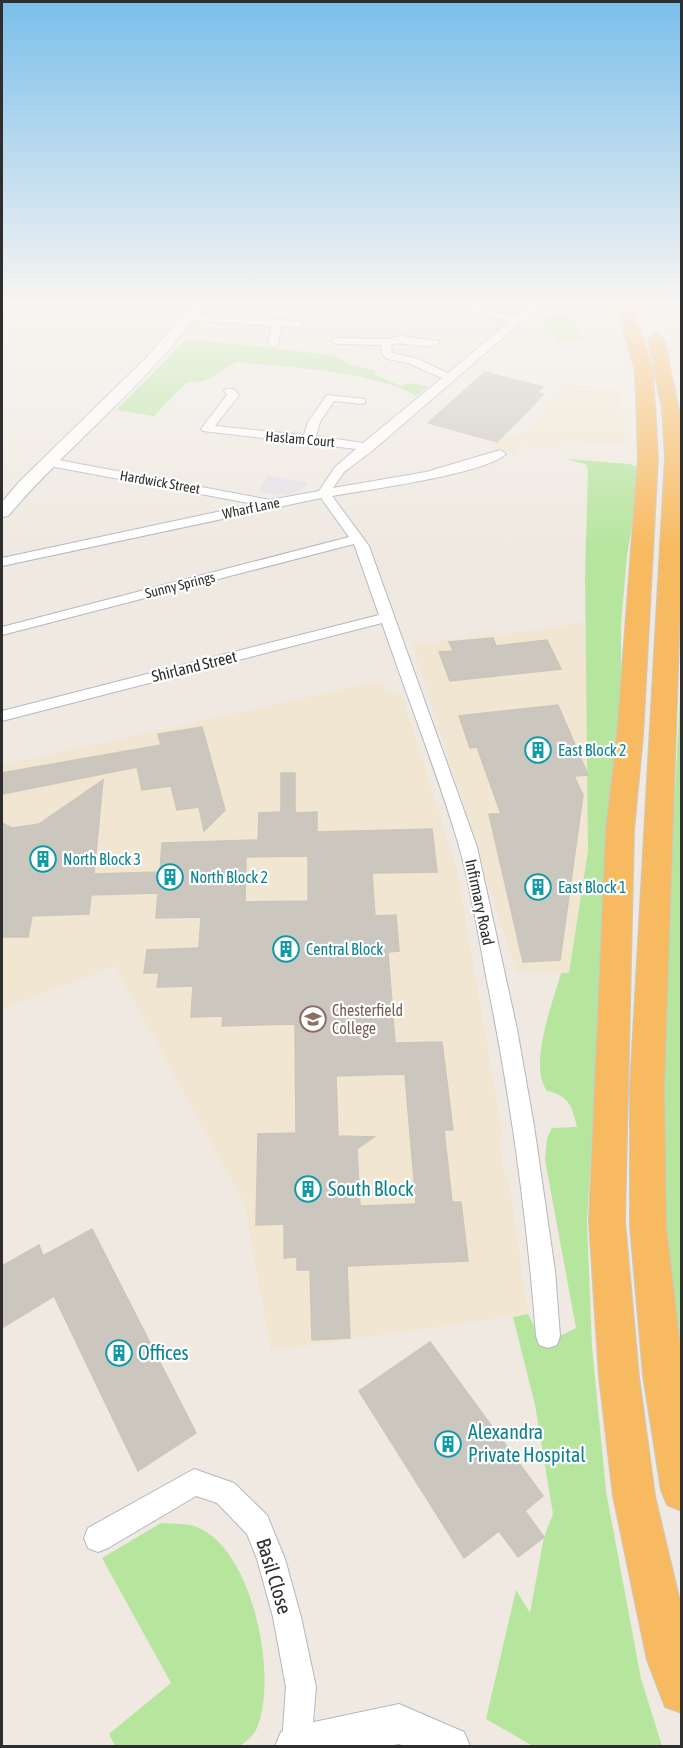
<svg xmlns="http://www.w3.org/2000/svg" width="683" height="1748" font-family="'Asap Condensed',sans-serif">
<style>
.industrial{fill:#e3e1e8}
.education{fill:#f0e6d1}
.green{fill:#b6e59e}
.pitch{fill:#c9ec9a}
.building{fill:#cbc7bf;stroke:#cbc5ba;stroke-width:1.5;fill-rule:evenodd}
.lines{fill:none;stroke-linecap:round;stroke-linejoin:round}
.minor-casing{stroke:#b4b7c1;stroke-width:2}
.secondary-casing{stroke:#b4b7c1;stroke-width:2}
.trunk-casing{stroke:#c9c9c9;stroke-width:2}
.minor{fill:#fff;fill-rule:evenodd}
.secondary{fill:#fff;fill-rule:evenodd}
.trunk{fill:#f8ba60;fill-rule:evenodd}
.labels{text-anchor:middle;stroke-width:4.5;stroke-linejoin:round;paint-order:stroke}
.far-street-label{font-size:14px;fill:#2e2e2e;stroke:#fff}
.street-label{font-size:16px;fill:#2e2e2e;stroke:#fff}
.culture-label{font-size:16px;fill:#0d838f;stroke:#fff;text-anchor:start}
.education-label{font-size:16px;fill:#785e54;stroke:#fff;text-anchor:start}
.near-culture-label{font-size:20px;fill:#0d838f;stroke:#fff;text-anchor:start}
.near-street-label{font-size:20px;fill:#2e2e2e;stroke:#fff}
</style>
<rect width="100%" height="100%" fill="#efe9e1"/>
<g class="industrial">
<path d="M2,304H98L2,314Z"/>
<path d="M268,476L308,482L301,490L287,495L258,492Z"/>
</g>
<g class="education">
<path d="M563,385L619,390L626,445L561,441L558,448L517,445V453L507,454L493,449L495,443L531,428Z"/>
<path d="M585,622L588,851L569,973L516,972L412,644L539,630Z"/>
<path d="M381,681L386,691L402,696L457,869L503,1139L499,1144L504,1172L508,1175L528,1314L271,1351L244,1203L115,966L2,1009V765Z"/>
</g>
<g class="green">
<path d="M187,339L334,355L349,364L376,371L373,374L401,386L410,383L428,387L416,396C373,370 288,368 237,362C212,374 217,382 187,382L154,416L116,410Z"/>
<path d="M566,459L630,464L641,469L627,556L621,624V711L607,885L587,1222L592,1347L606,1491L641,1679L662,1746H533L486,1719L516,1590L530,1613L544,1537L553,1514L535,1405L513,1317L528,1314L540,1337L562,1335L576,1328L545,1160L547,1138L552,1128L577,1127C573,1108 569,1095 547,1091C528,1065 553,1002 561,973H569L588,851L585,578L588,469L585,464Z"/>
<path d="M681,678V1390L660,1195L666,963Z"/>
<path d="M161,1523C172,1524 187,1523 197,1527C254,1550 279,1680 256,1730C253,1736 245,1742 240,1746H115L109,1734L171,1683L102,1558Z"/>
</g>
<path class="pitch" d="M568,314L586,340L557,342L540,316Z"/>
<g class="building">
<path d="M485,372L543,387L537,393L544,394L497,442L428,423Z"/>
<path d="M493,638L496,646L547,640L561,669L450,681L439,652L453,651L449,642Z"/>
<path d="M558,705L588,775L574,776L583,795L560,960L523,962L489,814H501L477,747L470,748L459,716Z"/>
<path d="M202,727L225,810L204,831L199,807L177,810L171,786L142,790L137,767L2,794V773L161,745L158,734Z"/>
<path d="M281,773H295V813L317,812V832L432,829L437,872L372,873L375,916L396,915L399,951L388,952L395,1043L442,1042L453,1130H444L452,1202H461L468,1261L347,1266L350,1338L312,1340L310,1270H297V1257L284,1258V1224L256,1225L258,1134L296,1133L295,1024L222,1026L223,1016L191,1017L193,986L157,987L159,973H144L147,950L199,948L201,917L156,918L158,893L91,895L89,914L32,916L28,937H2V823L12,828L39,824L103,780L94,874L160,872L162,843L258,840L259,813L281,812ZM308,856V901L245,902L246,857ZM405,1074L416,1204L360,1206L357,1149L374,1137L338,1136L336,1076Z"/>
<path d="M92,1229L196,1433L138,1471L54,1296L2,1328V1266L39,1245L43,1256Z"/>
<path d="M430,1342L543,1496L525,1511L544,1537L518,1557L499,1531L464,1558L359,1391Z"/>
</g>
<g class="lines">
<g class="minor-casing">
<g id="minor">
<path d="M440,304H458L515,317L531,304H542L372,451L344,472L333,488L426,472L500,450L506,454C485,474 366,490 332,496L369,546L477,847L517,1029L534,1126L555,1271L560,1336L557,1345L548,1348L539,1345L536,1336C527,1215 510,1094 486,976C478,933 471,888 459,846C437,771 407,697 382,623L2,721V711L379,615L354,544L2,635V627L349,537L321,498L2,566V558L254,504L44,465L42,462L48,458L270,500L319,491L335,467L356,449L203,431L201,429L227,395L224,391L226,389H234L239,395L215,426L304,435L308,422L327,395L365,399V403L361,404L334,401L320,422L316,436L363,443L442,378L408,363L387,359L382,354L381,345L336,344L331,341L336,338L386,339L401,336L438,341L439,343C429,351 405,341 391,344L392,353L415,358L448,373L509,322Z"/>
<path d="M189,315L298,321L303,324L298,327L282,326L278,344L273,347L268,344L272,326L185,320L184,318Z"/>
<path d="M194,1469L234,1483L267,1515L285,1559L301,1617L316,1687L311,1746H283L282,1744L286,1687L273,1617L257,1559L247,1534L217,1503L196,1496L108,1548L98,1552L88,1548L84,1538L88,1528Z"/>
</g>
</g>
<g class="secondary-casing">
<g id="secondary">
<path d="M192,304H205C149,383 71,442 8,516L2,517V502L20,481L148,356Z"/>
<path d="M399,1704L464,1732L470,1746H404L399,1744L388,1746H275L281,1732L295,1726Z"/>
</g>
</g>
<g class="trunk-casing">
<g id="trunk">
<path d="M616,304H632L653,371L658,457L643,736L634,830L625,1221L639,1377L655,1496L682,1610V1713L665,1707L647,1660L613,1496L599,1377L589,1221L606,830L617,736L638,457L635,371Z"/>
<path d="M656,334L664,339L682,424V549L664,1087L666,1226L682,1363V1511L667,1505L661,1490L643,1375L630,1226V1087L665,457L662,408L648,339Z"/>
</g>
</g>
<use href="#minor" class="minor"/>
<use href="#secondary" class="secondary"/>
<use href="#trunk" class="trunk"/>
</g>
<linearGradient id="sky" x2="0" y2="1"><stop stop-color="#7abfeb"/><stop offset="0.55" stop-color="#f8f5f2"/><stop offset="1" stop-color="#f8f5f2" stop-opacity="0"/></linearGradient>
<rect width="683" height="549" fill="url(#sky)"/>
<defs>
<g id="building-ring" transform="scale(1.35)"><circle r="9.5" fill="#fff" stroke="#0f9aa8" stroke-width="1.5"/><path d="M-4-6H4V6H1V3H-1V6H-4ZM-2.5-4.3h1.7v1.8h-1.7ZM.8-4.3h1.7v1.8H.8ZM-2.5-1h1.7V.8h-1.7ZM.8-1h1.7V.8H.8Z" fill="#0f9aa8"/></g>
<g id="university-ring" transform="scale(1.35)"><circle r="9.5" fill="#fff" stroke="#8d6e63" stroke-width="1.5"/><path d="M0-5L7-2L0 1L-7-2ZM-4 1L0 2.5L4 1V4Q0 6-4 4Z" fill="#8d6e63"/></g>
</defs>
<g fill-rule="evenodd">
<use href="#building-ring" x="538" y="750"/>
<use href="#building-ring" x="43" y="859"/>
<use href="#building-ring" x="170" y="877"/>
<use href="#building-ring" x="538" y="887"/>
<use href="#building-ring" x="286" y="949"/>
<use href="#university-ring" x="313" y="1019"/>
<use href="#building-ring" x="308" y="1189"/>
<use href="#building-ring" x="119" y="1353"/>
<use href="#building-ring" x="448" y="1444"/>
</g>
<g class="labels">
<g class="far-street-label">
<text transform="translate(300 439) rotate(5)" y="5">Haslam Court</text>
<text transform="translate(160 482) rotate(10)" y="5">Hardwick Street</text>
<text transform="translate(251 508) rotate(-12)" y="5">Wharf Lane</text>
<text transform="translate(180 585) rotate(-14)" y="5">Sunny Springs</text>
</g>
<g class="street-label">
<text transform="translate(194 666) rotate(-14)" y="6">Shirland Street</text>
<text transform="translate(480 902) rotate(78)" y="6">Infirmary Road</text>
</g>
<g class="culture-label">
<text x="558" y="756">East Block 2</text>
<text x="63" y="865">North Block 3</text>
<text x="190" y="883">North Block 2</text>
<text x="558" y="893">East Block 1</text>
<text x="306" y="955">Central Block</text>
</g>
<g class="education-label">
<text x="332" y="1016">Chesterfield<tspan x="332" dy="18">College</tspan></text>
</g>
<g class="near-culture-label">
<text x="328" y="1196">South Block</text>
<text x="138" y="1360">Offices</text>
<text x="468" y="1439">Alexandra<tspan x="468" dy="23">Private Hospital</tspan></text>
</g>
<g class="near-street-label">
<text transform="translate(274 1576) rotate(73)" y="7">Basil Close</text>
</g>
</g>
<rect width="683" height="1748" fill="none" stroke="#2e2e2e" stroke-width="6"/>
</svg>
